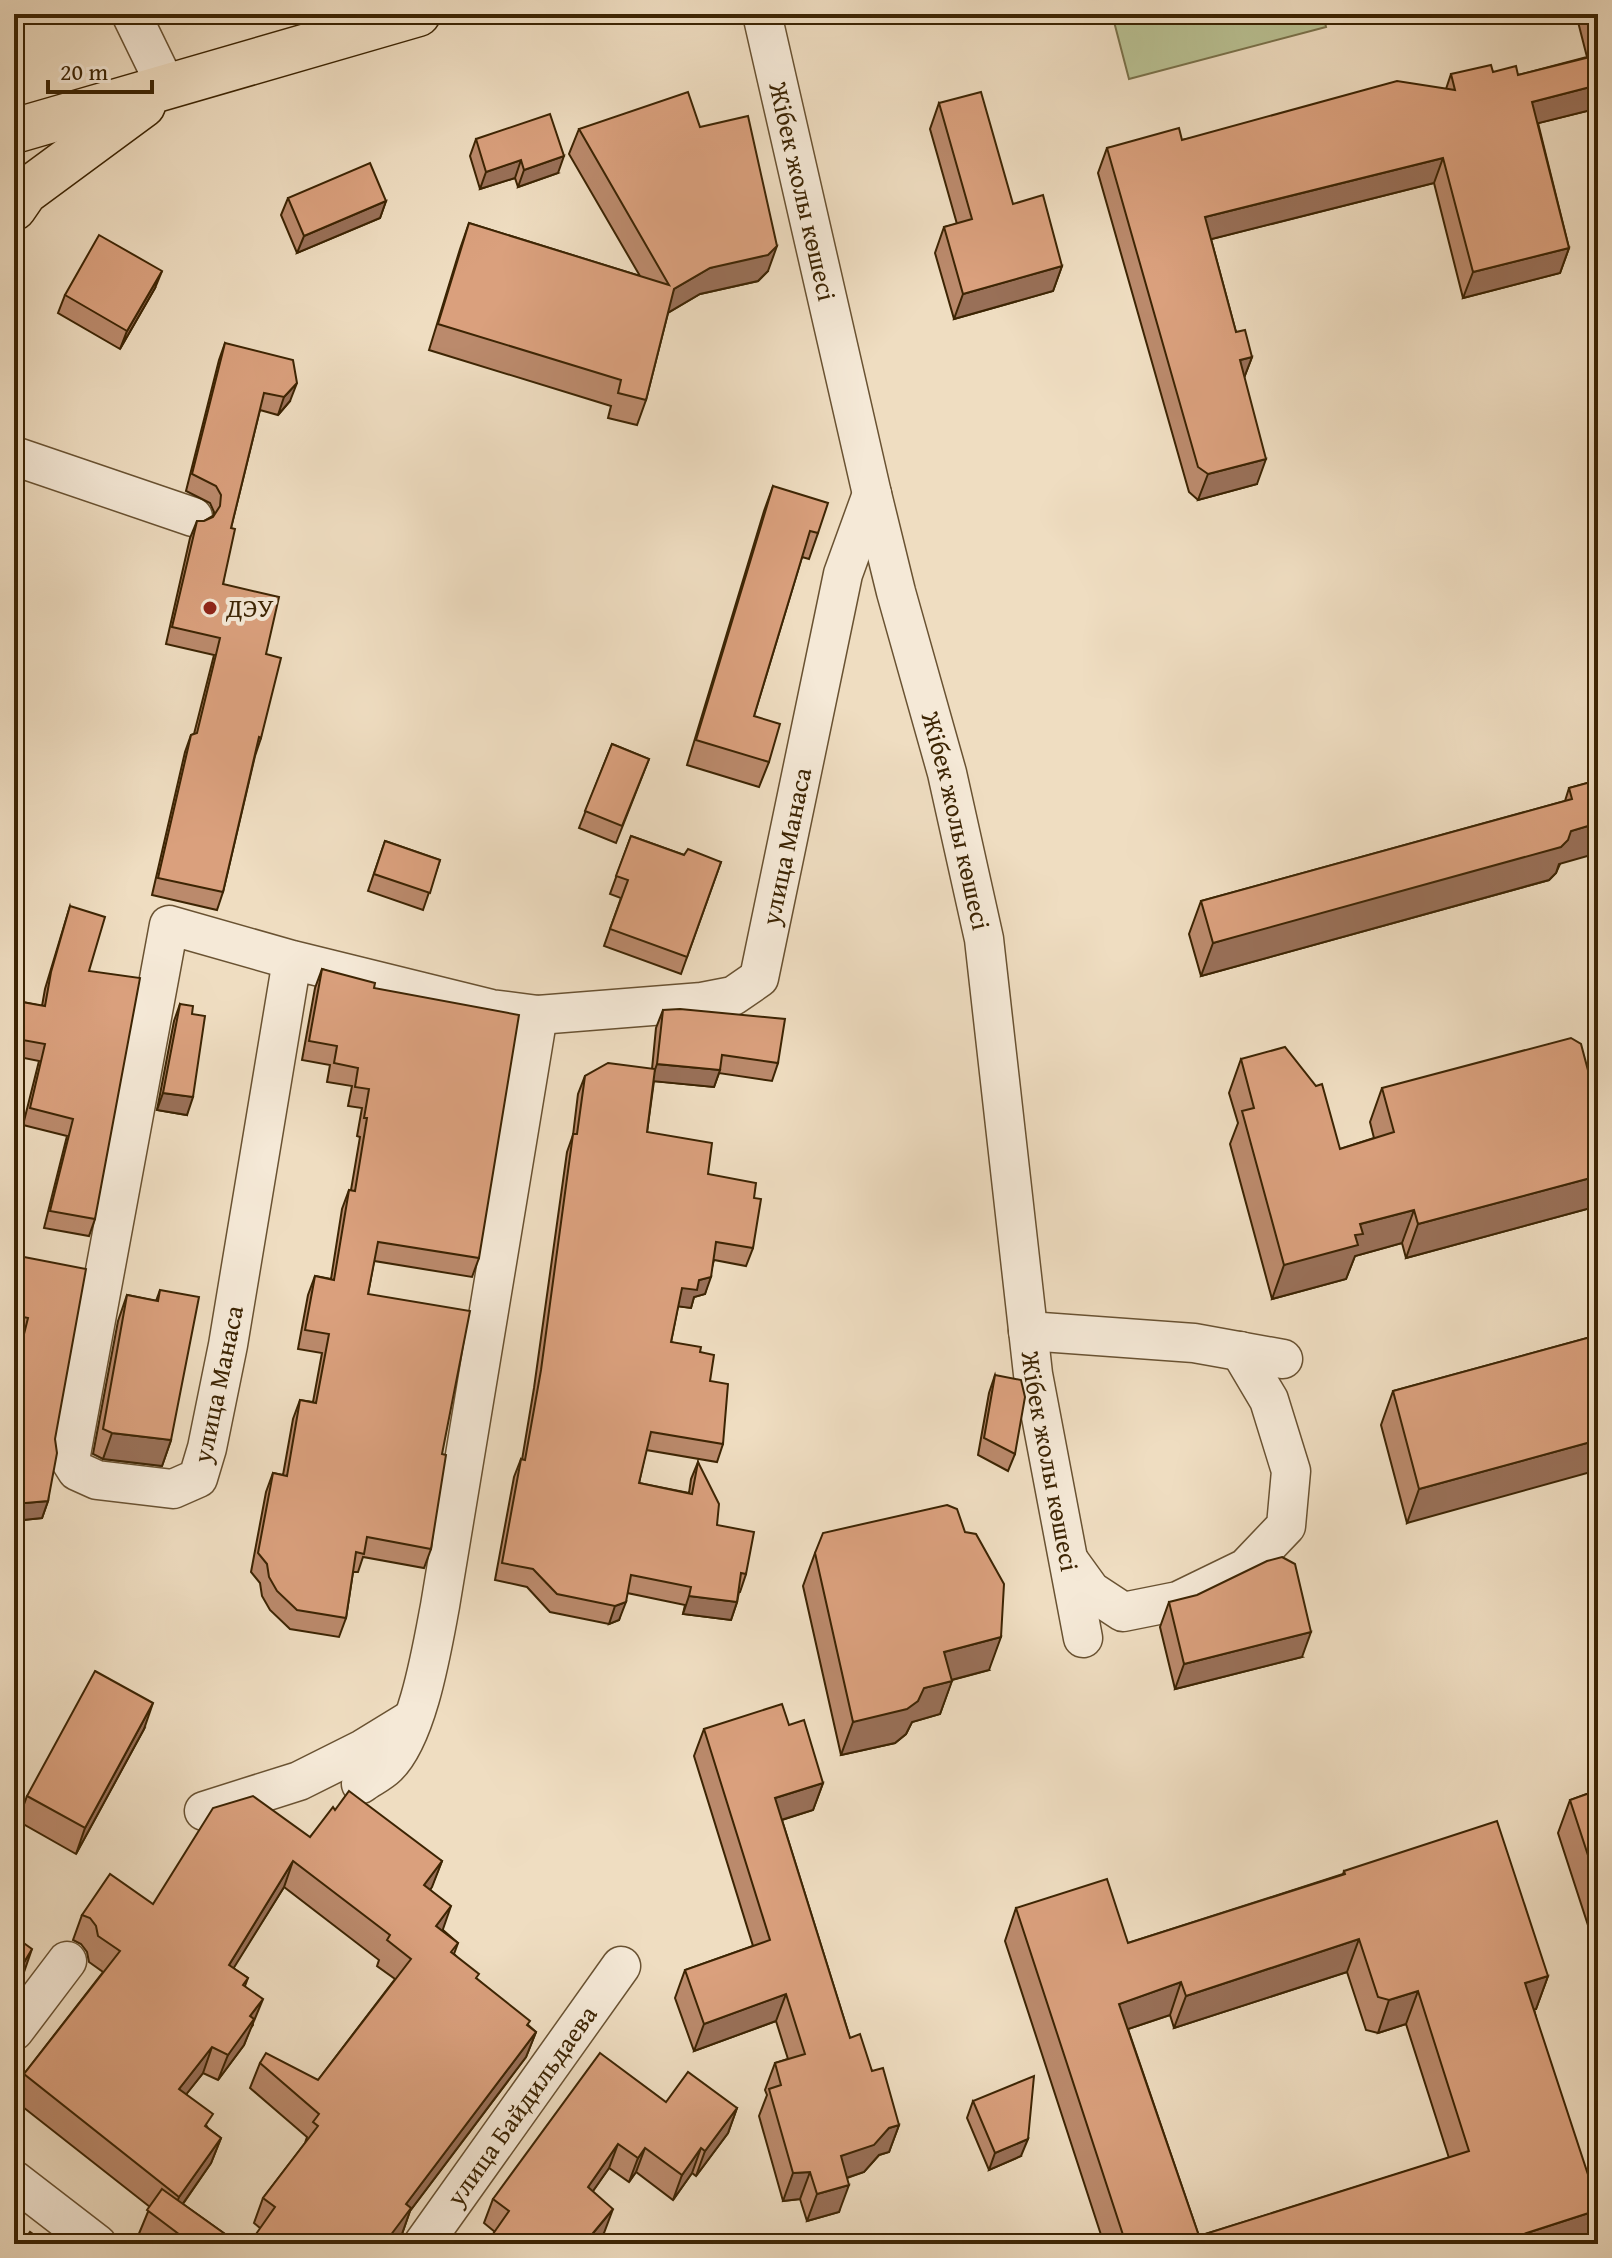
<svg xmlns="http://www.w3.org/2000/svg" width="1612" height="2258" font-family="'Gentium Book Plus',serif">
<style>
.green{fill:#b9c193;stroke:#7a724b;stroke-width:2}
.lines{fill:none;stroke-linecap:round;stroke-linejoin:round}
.street-casing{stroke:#695232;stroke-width:41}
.highway-casing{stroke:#3c2403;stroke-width:47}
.street{stroke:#f5e9d7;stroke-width:38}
.highway{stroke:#efddc1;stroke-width:44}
.wall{fill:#bb8a6c;stroke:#3c2403;stroke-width:2;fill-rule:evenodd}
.shaded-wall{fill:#997058;stroke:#3c2403;stroke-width:2}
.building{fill:#daa07d;stroke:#3c2403;stroke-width:2;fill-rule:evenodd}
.poi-dot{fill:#8f2418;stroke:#f5e9d7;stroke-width:3}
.labels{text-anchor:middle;stroke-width:8;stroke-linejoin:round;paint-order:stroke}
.street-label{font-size:26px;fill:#3c2403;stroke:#f5e9d7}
.poi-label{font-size:26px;fill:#3c2403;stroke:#f5e9d7;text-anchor:start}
</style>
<rect width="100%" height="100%" fill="#efddc1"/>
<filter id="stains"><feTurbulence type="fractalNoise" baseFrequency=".0025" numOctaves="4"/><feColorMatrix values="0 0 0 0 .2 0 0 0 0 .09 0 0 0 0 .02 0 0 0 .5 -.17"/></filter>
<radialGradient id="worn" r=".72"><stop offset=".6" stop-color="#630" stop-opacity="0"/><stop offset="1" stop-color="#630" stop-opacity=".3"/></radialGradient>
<path class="green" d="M1112,14H1323L1326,27L1129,79Z"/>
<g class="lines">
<g class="street-casing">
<g id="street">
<path d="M131,14L167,88"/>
<path id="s1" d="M762,14L872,494L896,592L947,773L984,939L1033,1374L1083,1638"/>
<path d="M14,456L193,517"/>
<path id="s2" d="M292,960L228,1345L207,1448L198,1478L173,1489L97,1480L77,1471L70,1460L169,925L292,960L491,1009L538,1015L702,1002L733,996L759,978L843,574L872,494"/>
<path d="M1028,1331L1194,1343L1283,1359"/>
<path d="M1070,1562L1091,1591L1123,1612L1178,1601L1246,1568L1286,1526L1291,1471L1269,1400L1240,1351"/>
<path d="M361,1784C369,1778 380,1773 387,1766C418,1736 432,1648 440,1606L538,1015"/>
<path d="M204,1811L299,1781L363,1749L412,1719"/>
<path d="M14,2031L67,1961"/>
<path d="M14,2180L97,2244"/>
<path id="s3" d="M423,2244L621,1966"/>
</g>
</g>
<g class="highway-casing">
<g id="highway">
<path d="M14,131L418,14"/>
<path d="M14,208L25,192L143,105"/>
</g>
</g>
<use href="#street" class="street"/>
<use href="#highway" class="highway"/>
</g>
<g class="wall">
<path d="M1576,14H1598V120L1595,109L1538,123L1569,248L1560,273L1463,298L1434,183L1211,239L1236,332L1252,357L1244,378L1257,484L1198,500L1189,492L1098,173L1107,148L1182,140L1446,89L1451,74L1493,72L1518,75L1587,57Z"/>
<path d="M939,103L1013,204L1062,266L1053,291L954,319L935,253L944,227L957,224L930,129Z"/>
<path d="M700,127L768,271L758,281L700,294L668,313L646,400L637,425L608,418L611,406L429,350L460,249L469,223L640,276L569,154L579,129Z"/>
<path d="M476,139L558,173L518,187L515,178L480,189L470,156Z"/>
<path d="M288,198L386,201L380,218L297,253L281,215Z"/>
<path d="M155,288L120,349L58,313L65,295Z"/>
<path d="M225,343L290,401L278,415L260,410L231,528L223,584L266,654L261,738L255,756L223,892L217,910L152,895L185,752L191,735L194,734L214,655L166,644L190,538L197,521H204L214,515V512L210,503L186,491L219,360Z"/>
<path d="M773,486L818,533L809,559L802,557L754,716L769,762L759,787L687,765L764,511Z"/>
<path d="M612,744L649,759L616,843L579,828Z"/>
<path d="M1598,780L1556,873L1549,880L1201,976L1189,934L1201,901L1565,801L1569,788Z"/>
<path d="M631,836L684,855L721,862L681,974L604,946L621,898L610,894Z"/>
<path d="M385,841L440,860L423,910L368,891Z"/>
<path d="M70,906L89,971L95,1219L89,1236L44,1228L67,1136L23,1125L39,1061L14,1056V1034L16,1019L22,1002L42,1006L45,989Z"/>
<path d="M322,969L374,988L479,1258L472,1277L374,1261L368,1294L442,1454L431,1549L424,1568L363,1557L358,1572H353L346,1618L339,1637L290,1629L270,1610L262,1596L260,1583L251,1572L266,1492L273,1473L283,1475L293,1419L300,1400L313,1402L322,1353L298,1349L308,1295L315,1276L331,1279L342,1209L349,1190H351L360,1137L357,1136L362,1108L348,1106L352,1086L327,1082L330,1065L302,1060L315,988Z"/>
<path d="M180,1004L192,1014L187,1115L157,1110L174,1021Z"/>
<path d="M663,1010L778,1063L772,1081L719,1073L714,1087L654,1081L647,1132L708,1174L754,1198L753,1248L746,1266L714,1260L705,1294L694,1297L691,1308L678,1306L671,1342L700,1352L710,1381L723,1444L717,1462L646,1450L639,1483L689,1493L691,1479L698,1462L717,1525L746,1574L740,1592H739L737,1602L731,1620L683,1614L685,1605L627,1593L619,1620L609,1624L550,1612L527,1587L495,1580L514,1477L521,1459L522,1460L534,1388L567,1152L573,1135L578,1094L585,1076L652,1069L656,1028Z"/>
<path d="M1241,1059L1340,1149L1374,1138L1370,1122L1382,1088L1598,1108V1206L1406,1258L1402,1243L1355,1256L1346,1279L1272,1299L1230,1144L1238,1123L1229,1093Z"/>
<path d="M24,1257L55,1439L48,1501L42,1518L14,1521V1366L21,1335L14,1333V1293L17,1274Z"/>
<path d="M160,1290L171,1440L162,1466L103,1459L93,1454L118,1321L127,1295L156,1301Z"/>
<path d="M1598,1335L1407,1523L1381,1425L1393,1391Z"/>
<path d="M995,1375L1015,1454L1008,1471L978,1455L989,1393Z"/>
<path d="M815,1553L989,1670L952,1680L940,1714L912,1722L906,1734L895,1743L841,1755L803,1586Z"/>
<path d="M1169,1602L1302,1657L1175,1689L1160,1627Z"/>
<path d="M789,1725L823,1783L813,1810L782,1820L850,2038L872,2071L899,2125L889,2152L879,2155L864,2172L847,2178L839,2212L807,2221L800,2199L783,2201L759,2116L767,2095L765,2090L775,2063L788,2059L776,2021L694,2051L675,1998L685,1970L753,1946L694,1756L704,1729Z"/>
<path d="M144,1729L76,1854L18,1821L27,1796Z"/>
<path d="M1598,1790V1956L1558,1833L1570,1800Z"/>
<path d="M335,1810L442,1861L430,1890L443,1930L458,1943L454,1954L477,1979L536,2032L526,2057L410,2211L402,2234L260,2228L254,2223L263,2198L305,2143L307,2137L250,2088L260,2063L318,2080L395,1979L377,1966L379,1960L284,1887L233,1968L248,1978L245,1986L253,2025L250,2029L244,2045L218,2080L203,2073L186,2094L208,2128L221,2138L211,2163L183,2204L239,2244H149L138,2236L150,2207L14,2100L24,2074L103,1972L89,1962L87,1952L81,1944L73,1940L82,1915L153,1904L310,1837Z"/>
<path d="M1344,1871L1548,1976L1536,2009H1534L1588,2242L1582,2244H1104L1005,1941L1016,1908L1128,1943L1343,1874ZM1347,1972L1366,2030L1378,2033L1406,2024L1449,2158L1199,2236L1128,2029L1170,2015L1174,2028Z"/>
<path d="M973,2101L1021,2156L989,2170L967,2118Z"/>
<path d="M666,2102L737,2108L728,2133L696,2176L692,2173L673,2200L636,2172L629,2182L609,2168L593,2191L604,2233L495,2232L484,2223L493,2199Z"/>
</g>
<g class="shaded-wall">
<path d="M1598,85V101L1595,109L1523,127L1532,102Z"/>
<path d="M564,156L558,173L518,187L524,170Z"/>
<path d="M1443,158L1434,183L1196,243L1205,217Z"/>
<path d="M521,160L515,178L480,189L486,172Z"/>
<path d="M386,201L380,218L297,253L304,236Z"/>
<path d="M777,246L768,271L758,281L700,294L664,315L674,289L710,268Z"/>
<path d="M1569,248L1560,273L1463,298L1473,272Z"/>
<path d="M1062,266L1053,291L954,319L963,294Z"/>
<path d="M162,271L155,288L120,349L127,331Z"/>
<path d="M1252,357L1242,383L1240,360Z"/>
<path d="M297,383L290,401L278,415L284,397Z"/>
<path d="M1266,459L1257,484L1198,500L1208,474Z"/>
<path d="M1598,823V853L1559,864L1556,873L1549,880L1201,976L1213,943L1571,831Z"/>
<path d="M657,1064L720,1070L714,1087L651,1081Z"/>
<path d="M163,1093L193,1097L187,1115L157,1110Z"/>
<path d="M1598,1176V1206L1406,1258L1418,1224Z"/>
<path d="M1414,1210L1402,1243L1355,1256L1346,1279L1272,1299L1284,1265L1360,1224Z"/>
<path d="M711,1277L705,1294L694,1297L691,1308L675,1306L682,1288L699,1280Z"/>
<path d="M112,1433L171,1440L162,1466L103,1459Z"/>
<path d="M1598,1440V1470L1407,1523L1419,1489Z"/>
<path d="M48,1501L42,1518L14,1521V1504Z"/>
<path d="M689,1596L737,1602L731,1620L683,1614Z"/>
<path d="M626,1602L619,1620L609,1624L615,1606Z"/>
<path d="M1311,1632L1302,1657L1175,1689L1184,1664Z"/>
<path d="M1001,1637L989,1670L932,1685L944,1652Z"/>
<path d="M952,1681L940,1714L912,1722L906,1734L895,1743L841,1755L853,1722L924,1688Z"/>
<path d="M153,1703L144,1729L76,1854L85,1828Z"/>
<path d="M823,1783L813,1810L765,1825L775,1798Z"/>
<path d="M293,1861L284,1887L220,1990L229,1965Z"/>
<path d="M442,1861L432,1887L415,1911L424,1885Z"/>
<path d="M451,1906L442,1932L436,1926Z"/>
<path d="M1359,1939L1347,1972L1174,2028L1186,1996Z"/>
<path d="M32,1949L24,1972L14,1988V1979Z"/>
<path d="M1548,1976L1536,2009L1514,2016L1525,1983Z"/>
<path d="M1181,1982L1170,2015L1107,2036L1119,2004Z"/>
<path d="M1418,1991L1406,2024L1378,2033L1389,2000Z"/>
<path d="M786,1994L776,2021L694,2051L704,2024Z"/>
<path d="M263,1999L244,2045L218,2080L228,2055L250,2016Z"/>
<path d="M536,2032L526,2057L410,2211L402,2234L394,2244H384L406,2204Z"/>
<path d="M212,2047L203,2073L170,2115L179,2089Z"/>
<path d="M737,2108L728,2133L696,2176L705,2151Z"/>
<path d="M899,2125L889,2152L879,2155L864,2172L831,2183L841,2156L889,2128Z"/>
<path d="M221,2138L211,2163L170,2222L179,2197Z"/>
<path d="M1028,2139L1021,2156L989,2170L995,2153Z"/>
<path d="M618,2144L609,2168L579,2211L588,2187Z"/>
<path d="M645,2148L636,2172L629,2182L638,2158Z"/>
<path d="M701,2148L692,2173L673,2200L682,2175Z"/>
<path d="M810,2172L800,2199L783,2201L793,2173Z"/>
<path d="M849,2185L839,2212L807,2221L817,2194Z"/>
<path d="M613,2209L604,2233L595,2244H584Z"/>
<path d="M1598,2210V2213L1588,2242L1582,2244H1506L1508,2239Z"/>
</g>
<g class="building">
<path d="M1592,14H1598V39Z"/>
<path d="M1598,55V85L1532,102L1569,248L1473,272L1443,158L1205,217L1236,332L1245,330L1252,357L1240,360L1266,459L1208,474L1198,467L1107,148L1179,128L1182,140L1397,81L1455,90L1451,74L1491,65L1493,72L1516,66L1518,75Z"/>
<path d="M688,92L700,127L748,116L777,246L768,255L710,268L674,289L646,400L618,393L621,380L438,324L469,223L669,285L579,129Z"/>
<path d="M981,92L1013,204L1043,195L1062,266L963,294L944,227L972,219L939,103Z"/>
<path d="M550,114L564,156L524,170L521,160L486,172L476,139Z"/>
<path d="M370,163L386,201L304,236L288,198Z"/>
<path d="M99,235L162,271L127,331L65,295Z"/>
<path d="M225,343L293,360L297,383L284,397L264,393L231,528L235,529L223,584L279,597L266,654L281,658L261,738L259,737L223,892L158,878L191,735L197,733L220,638L172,627L197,521H204L213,517L220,506L221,495L216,486L192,474Z"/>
<path d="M773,486L828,503L818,533L810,531L754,716L780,724L769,762L696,740Z"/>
<path d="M612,744L649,759L622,826L585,811Z"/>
<path d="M1598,780V823L1571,831L1568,840L1561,847L1213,943L1201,901L1572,799L1569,788Z"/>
<path d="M631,836L684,855L688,849L721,862L687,957L610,929L628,880L616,876Z"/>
<path d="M385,841L440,860L430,893L374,874Z"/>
<path d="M70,906L105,917L89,971L140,978L95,1219L50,1211L73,1119L30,1108L45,1044L17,1039L22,1002L45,1006L51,972Z"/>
<path d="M322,969L375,983L374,988L519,1015L479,1258L378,1242L368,1294L470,1311L442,1454L446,1455L431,1549L367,1537L364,1554L356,1552L346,1618L297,1610L277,1591L269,1577L267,1564L258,1553L273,1473L287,1476L300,1400L316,1403L329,1334L305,1330L315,1276L334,1280L349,1190L355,1191L367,1118H364L369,1089L355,1087L358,1068L334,1063L337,1046L309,1041Z"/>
<path d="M180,1004L193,1006L192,1014L205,1016L193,1097L163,1093Z"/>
<path d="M680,1009L785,1019L778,1063L722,1055L720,1070L657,1064L663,1010Z"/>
<path d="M1571,1038L1581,1044L1598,1108V1176L1418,1224L1414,1210L1360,1224L1363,1234L1355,1235L1358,1245L1284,1265L1242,1111L1254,1108L1241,1059L1285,1047L1316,1086L1322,1084L1340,1149L1394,1132L1382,1088Z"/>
<path d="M608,1063L655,1069L647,1132L712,1143L708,1174L756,1183L754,1198L761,1199L753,1248L716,1242L711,1277L699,1280L697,1290L682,1288L671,1342L701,1347L700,1352L714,1355L710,1381L728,1384L723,1444L651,1432L639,1483L692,1494L698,1462L719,1504L717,1525L754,1532L746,1574L741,1573L737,1602L689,1596L691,1587L631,1575L626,1602L615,1606L557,1594L533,1569L502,1563L521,1459L525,1460L541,1370L573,1134H577L585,1076Z"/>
<path d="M24,1257L86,1269L55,1439L57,1453L48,1501L14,1504V1374L28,1318L14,1315V1313Z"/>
<path d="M160,1290L199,1297L171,1440L112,1433L103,1429L127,1295L158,1301Z"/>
<path d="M1598,1335V1440L1419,1489L1393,1391Z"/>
<path d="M995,1375L1021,1380L1025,1397L1015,1454L984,1438Z"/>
<path d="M947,1505L957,1509L965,1532L976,1534L1004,1584L1001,1637L944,1652L952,1681L924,1688L918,1701L907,1709L853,1722L815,1553L823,1533Z"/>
<path d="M1282,1557L1295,1564L1311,1632L1184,1664L1169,1602L1197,1595L1267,1561Z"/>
<path d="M95,1671L153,1703L85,1828L27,1796Z"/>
<path d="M782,1704L789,1725L804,1720L823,1783L775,1798L850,2038L860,2034L872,2071L883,2068L899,2125L889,2128L874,2145L841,2156L849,2185L817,2194L810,2172L793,2173L769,2089L781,2085L775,2063L805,2054L786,1994L704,2024L685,1970L770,1940L704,1729Z"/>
<path d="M1598,1790V1886L1570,1800Z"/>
<path d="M349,1791L442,1861L424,1885L451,1906L436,1926L458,1943L451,1952L479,1974L476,1978L530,2021L527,2025L536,2032L406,2204L411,2208L384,2244H249L275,2207L263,2198L318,2126L313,2122L319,2114L260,2063L266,2053L318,2080L411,1959L387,1940L390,1935L293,1861L229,1965L248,1978L243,1985L263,1999L250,2016L254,2019L228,2055L212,2047L179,2089L213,2114L205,2126L221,2138L179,2197L24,2074L120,1951L98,1936L96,1926L90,1918L82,1915L110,1874L153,1904L213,1808L253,1796L310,1837L333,1807L335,1810Z"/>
<path d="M1497,1821L1548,1976L1525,1983L1598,2205V2210L1508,2239L1506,2244H1126L1016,1908L1107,1879L1128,1943L1345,1874L1344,1871ZM1359,1939L1378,1997L1389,2000L1418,1991L1469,2151L1199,2236L1119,2004L1181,1982L1186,1996Z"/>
<path d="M14,1936L32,1949L14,1979Z"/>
<path d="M600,2053L666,2102L688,2072L737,2108L705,2151L701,2148L682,2175L645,2148L638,2158L618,2144L588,2187L613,2209L584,2244H486L509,2211L493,2199Z"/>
<path d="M1034,2076L1028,2139L995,2153L973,2101Z"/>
<path d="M162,2189L239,2244H192L147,2210Z"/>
<path d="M14,2231L25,2239L30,2232L47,2244H14Z"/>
</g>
<circle class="poi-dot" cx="210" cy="608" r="8"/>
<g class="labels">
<g class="street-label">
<text dy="9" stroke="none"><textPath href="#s1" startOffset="182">Жібек жолы көшесі</textPath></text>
<text dy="9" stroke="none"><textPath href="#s1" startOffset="830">Жібек жолы көшесі</textPath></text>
<text dy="9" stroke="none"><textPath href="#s2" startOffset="1952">улица Манаса</textPath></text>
<text transform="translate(218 1384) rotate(-78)" y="9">улица Манаса</text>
<text dy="9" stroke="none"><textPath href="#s1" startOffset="1478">Жібек жолы көшесі</textPath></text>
<text dy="9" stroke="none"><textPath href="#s3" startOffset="170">улица Байдильдаева</textPath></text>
</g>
<g class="poi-label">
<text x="226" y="617">ДЭУ</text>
</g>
</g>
<rect width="1612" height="2258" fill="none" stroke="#efddc1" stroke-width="48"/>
<rect x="16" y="16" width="1580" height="2226" fill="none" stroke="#3c2403" stroke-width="4"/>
<rect x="24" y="24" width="1564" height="2210" fill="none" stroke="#3c2403" stroke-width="2"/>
<path d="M48 80v12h104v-12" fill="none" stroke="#3c2403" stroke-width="4"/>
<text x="60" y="80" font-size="24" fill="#3c2403" stroke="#f5e9d7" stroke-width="6" paint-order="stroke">20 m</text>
<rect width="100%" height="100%" filter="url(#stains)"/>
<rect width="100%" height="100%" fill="url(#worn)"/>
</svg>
